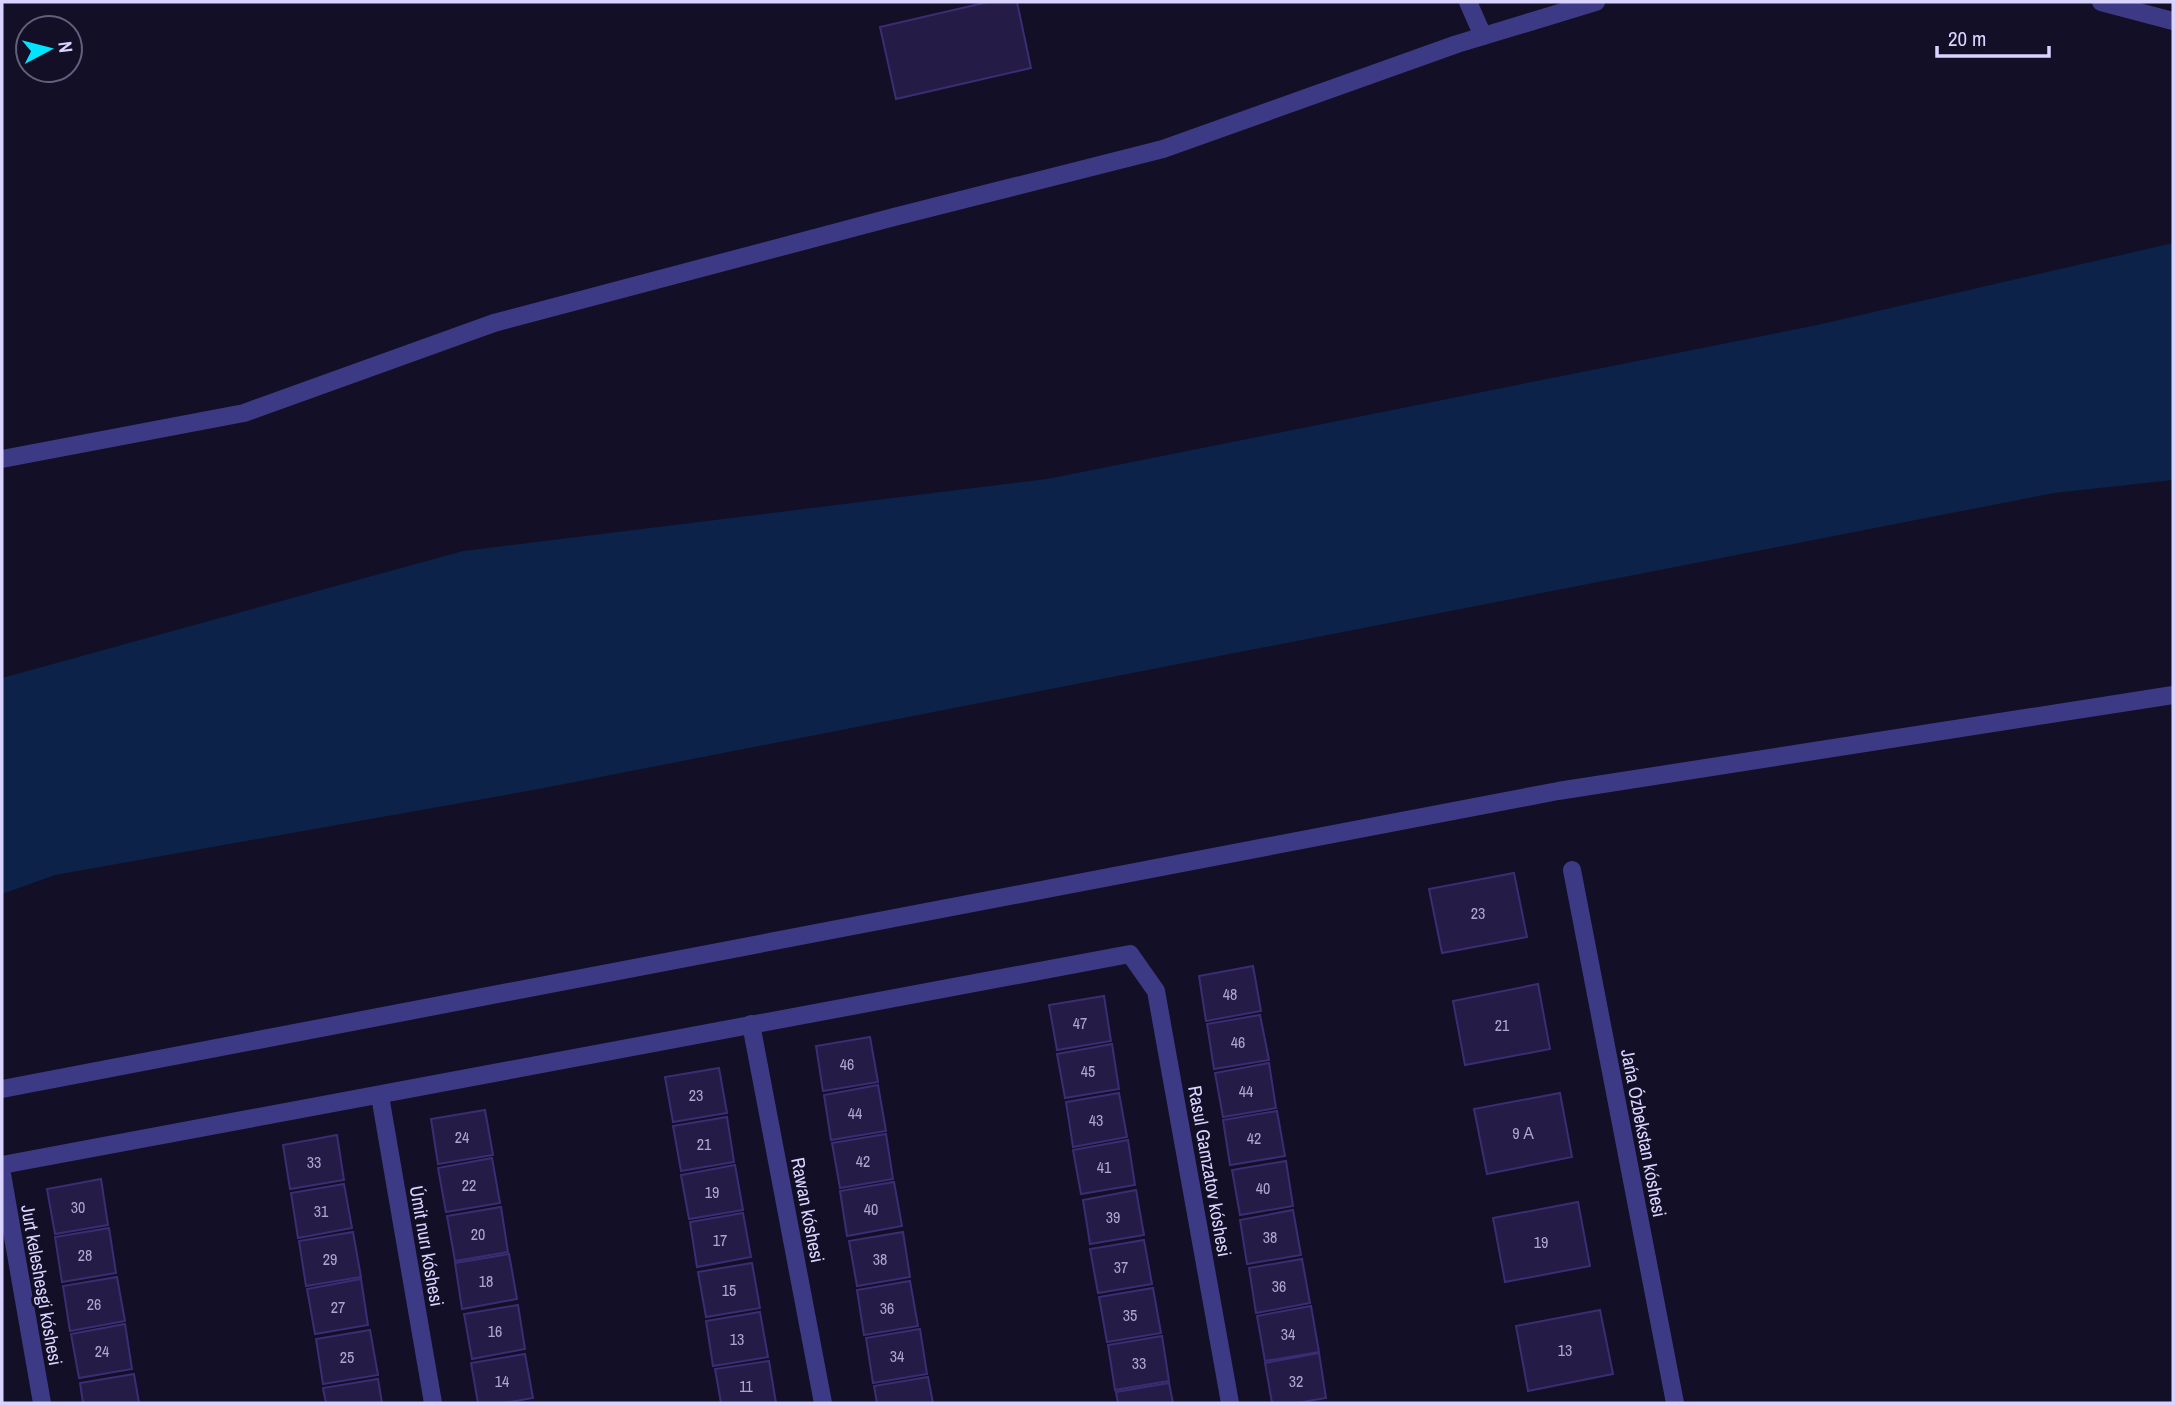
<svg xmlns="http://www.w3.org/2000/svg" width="2175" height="1405" font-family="'Archivo Narrow',sans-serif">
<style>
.water{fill:#0c2248}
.building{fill:#241b47;stroke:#3b2d73;stroke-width:2}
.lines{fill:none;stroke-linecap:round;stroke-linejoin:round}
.lane{stroke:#3d3a85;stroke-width:18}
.street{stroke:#3d3a85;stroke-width:18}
.labels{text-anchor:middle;stroke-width:6;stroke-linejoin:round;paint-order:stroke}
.number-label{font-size:16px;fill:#aca6d1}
.street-label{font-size:19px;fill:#d9d4ff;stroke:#130f26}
</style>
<rect width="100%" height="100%" fill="#130f26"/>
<path class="water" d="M2173,243V480L2054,493L539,789L55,875L2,894V678L463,551L1047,479L1817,325Z"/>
<g class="building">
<path d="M988,2H1017L1031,68L896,99L880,27Z"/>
<path d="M1514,873L1527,937L1442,953L1429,889Z"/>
<path d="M1253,966L1261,1011L1206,1021L1199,976Z"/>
<path d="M1538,984L1550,1049L1465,1065L1453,1001Z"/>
<path d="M1104,996L1111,1041L1057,1050L1049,1005Z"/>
<path d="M1260,1015L1269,1060L1214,1069L1207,1024Z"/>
<path d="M870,1037L878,1082L823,1091L816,1046Z"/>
<path d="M1112,1044L1119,1089L1065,1098L1057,1054Z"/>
<path d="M1269,1063L1276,1108L1223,1117L1215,1073Z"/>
<path d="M719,1068L727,1113L673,1122L665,1077Z"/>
<path d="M878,1085L886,1131L831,1140L824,1095Z"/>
<path d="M1119,1093L1127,1137L1073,1147L1066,1102Z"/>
<path d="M1560,1093L1572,1157L1487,1174L1474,1109Z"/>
<path d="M485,1110L493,1155L438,1164L431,1119Z"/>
<path d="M1277,1111L1285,1156L1230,1165L1223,1120Z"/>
<path d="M727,1117L734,1162L681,1171L673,1126Z"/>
<path d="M886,1134L893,1179L840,1188L832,1143Z"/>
<path d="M337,1135L344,1180L290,1189L283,1145Z"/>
<path d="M1128,1140L1135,1185L1081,1194L1073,1150Z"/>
<path d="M492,1158L500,1203L446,1212L438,1168Z"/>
<path d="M1286,1161L1293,1206L1240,1215L1232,1170Z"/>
<path d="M735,1165L743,1210L689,1219L681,1175Z"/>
<path d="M101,1179L108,1225L55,1234L47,1189Z"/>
<path d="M894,1182L902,1226L847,1236L840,1191Z"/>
<path d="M344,1184L352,1228L298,1238L291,1193Z"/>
<path d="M1136,1190L1144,1235L1090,1244L1083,1200Z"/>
<path d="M1578,1202L1590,1266L1505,1282L1493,1218Z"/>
<path d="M501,1207L508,1252L455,1261L447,1216Z"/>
<path d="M1293,1210L1301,1255L1247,1264L1240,1220Z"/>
<path d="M743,1213L751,1257L697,1267L690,1222Z"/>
<path d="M109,1228L116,1273L62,1282L55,1237Z"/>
<path d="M353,1232L361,1277L306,1286L299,1241Z"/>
<path d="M903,1232L910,1277L857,1286L849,1241Z"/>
<path d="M1144,1240L1152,1284L1098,1293L1090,1249Z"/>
<path d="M509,1254L517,1299L462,1309L455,1263Z"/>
<path d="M1302,1259L1310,1303L1256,1313L1249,1268Z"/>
<path d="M752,1263L760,1308L706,1317L698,1272Z"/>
<path d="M117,1277L125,1321L70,1331L63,1286Z"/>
<path d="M361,1279L368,1325L315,1334L307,1289Z"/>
<path d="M910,1281L918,1326L864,1335L857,1290Z"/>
<path d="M1153,1288L1161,1333L1107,1342L1099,1297Z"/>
<path d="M518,1305L525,1349L472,1359L464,1314Z"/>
<path d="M1311,1306L1319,1352L1265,1361L1257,1316Z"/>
<path d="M1600,1310L1613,1374L1528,1391L1516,1326Z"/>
<path d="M760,1312L768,1357L713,1366L706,1321Z"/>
<path d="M125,1324L132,1369L79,1378L71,1334Z"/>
<path d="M920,1329L927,1374L873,1383L866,1338Z"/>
<path d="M370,1330L378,1375L323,1384L316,1339Z"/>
<path d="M1162,1336L1169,1381L1115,1390L1108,1345Z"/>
<path d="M1319,1353L1326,1398L1297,1403H1272L1265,1363Z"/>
<path d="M525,1354L533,1398L504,1403H478L471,1363Z"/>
<path d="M769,1361L776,1403H721L715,1369Z"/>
<path d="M134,1374L139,1403H83L80,1383Z"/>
<path d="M928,1377L933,1403H877L874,1386Z"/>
<path d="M378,1379L382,1403H326L323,1388Z"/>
<path d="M1169,1383L1173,1403H1118L1116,1392Z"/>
</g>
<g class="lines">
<g class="lane">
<path d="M1468,2L1483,36"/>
<path d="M2101,2L2173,21"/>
<path d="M2,459L244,413L494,323L894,217L1163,149L1457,44L1596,2"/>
<path d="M2,1089L1558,791L2173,695"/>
</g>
<g class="street">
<path d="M1572,870L1675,1403"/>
<path d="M751,1024L823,1403"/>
<path d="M380,1096L433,1403"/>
<path d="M2,1165L1130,954L1156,991L1230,1403"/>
<path d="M2,1174L42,1403"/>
</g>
</g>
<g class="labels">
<g class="number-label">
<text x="1478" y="919">23</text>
<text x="1230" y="1000">48</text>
<text x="1080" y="1029">47</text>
<text x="1502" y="1031">21</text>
<text x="1238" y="1048">46</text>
<text x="847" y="1070">46</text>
<text x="1088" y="1077">45</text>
<text x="1246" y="1097">44</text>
<text x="696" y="1101">23</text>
<text x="855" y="1119">44</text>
<text x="1096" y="1126">43</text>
<text x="1523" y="1139">9 А</text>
<text x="462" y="1143">24</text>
<text x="1254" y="1144">42</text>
<text x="704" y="1150">21</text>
<text x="863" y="1167">42</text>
<text x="314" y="1168">33</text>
<text x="1104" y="1173">41</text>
<text x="469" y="1191">22</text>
<text x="1263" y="1194">40</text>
<text x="712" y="1198">19</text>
<text x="78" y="1213">30</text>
<text x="871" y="1215">40</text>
<text x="321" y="1217">31</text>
<text x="1113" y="1223">39</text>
<text x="478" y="1240">20</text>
<text x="1270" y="1243">38</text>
<text x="720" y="1246">17</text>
<text x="1541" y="1248">19</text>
<text x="85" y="1261">28</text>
<text x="330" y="1265">29</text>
<text x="880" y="1265">38</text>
<text x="1121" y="1273">37</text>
<text x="486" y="1287">18</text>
<text x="1279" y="1292">36</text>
<text x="729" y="1296">15</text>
<text x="94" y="1310">26</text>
<text x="338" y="1313">27</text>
<text x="887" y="1314">36</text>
<text x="1130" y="1321">35</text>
<text x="495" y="1337">16</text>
<text x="1288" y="1340">34</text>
<text x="737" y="1345">13</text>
<text x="1565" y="1356">13</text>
<text x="102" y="1357">24</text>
<text x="897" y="1362">34</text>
<text x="347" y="1363">25</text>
<text x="1139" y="1369">33</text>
<text x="502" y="1387">14</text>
<text x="1296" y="1387">32</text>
<text x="746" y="1392">11</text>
</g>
<g class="street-label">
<text transform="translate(1644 1133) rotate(79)" y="7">Jańa Ózbekstan kóshesi</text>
<text transform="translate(1210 1171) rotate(80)" y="7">Rasul Gamzatov kóshesi</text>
<text transform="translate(808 1210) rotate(79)" y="7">Rawan kóshesi</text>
<text transform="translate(427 1246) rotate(80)" y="7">Úmit nurı kóshesi</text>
<text transform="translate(42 1285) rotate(80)" y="7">Jurt keleshesgi kóshesi</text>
</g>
</g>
<rect width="2175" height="1405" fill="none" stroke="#d9d4ff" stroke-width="7"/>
<g transform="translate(49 49) rotate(83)"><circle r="33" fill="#130f26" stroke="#625e7d" stroke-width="2"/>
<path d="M0-5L12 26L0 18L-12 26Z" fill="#00e5ff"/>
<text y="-10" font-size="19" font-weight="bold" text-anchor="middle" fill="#d9d4ff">N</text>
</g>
<path d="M1937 46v10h112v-10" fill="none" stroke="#d9d4ff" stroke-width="3.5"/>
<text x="1948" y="46" font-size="21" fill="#d9d4ff" stroke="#130f26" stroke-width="5" paint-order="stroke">20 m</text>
</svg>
